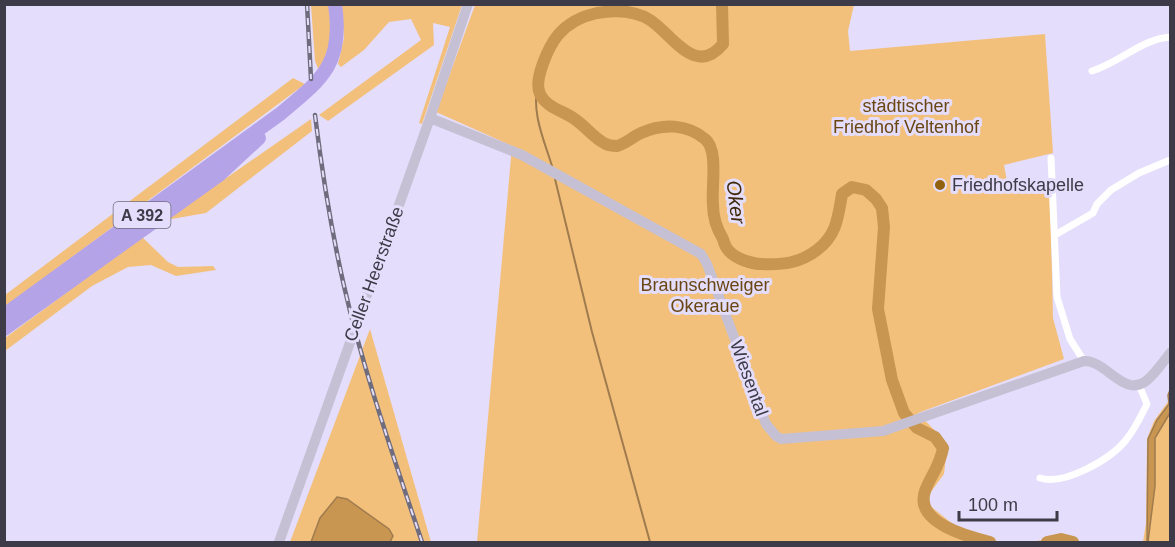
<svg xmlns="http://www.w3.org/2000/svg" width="1175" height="547" font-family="Helvetica,sans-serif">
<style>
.green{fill:#f3c07c}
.water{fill:#c99651;stroke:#9f7b4e;stroke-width:1.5}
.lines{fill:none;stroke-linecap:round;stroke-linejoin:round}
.stream{stroke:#9f7b4e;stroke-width:2}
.river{stroke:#c99651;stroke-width:12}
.street{stroke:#fff;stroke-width:7}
.secondary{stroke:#c5c0d3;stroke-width:10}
.highway{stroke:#b5a3e8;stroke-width:14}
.rail-casing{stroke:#6f6c7d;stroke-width:4.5}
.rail{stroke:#e4ddfb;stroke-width:2;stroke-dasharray:7;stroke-linecap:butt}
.poi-dot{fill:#91610f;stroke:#e4ddfb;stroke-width:2}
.labels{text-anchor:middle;stroke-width:6;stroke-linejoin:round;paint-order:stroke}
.shield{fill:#e4ddfb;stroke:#6f6c7d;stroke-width:1.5}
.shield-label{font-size:16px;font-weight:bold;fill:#3d3b47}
.park-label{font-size:18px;fill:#6a4712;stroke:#e4ddfb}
.poi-label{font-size:18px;fill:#3d3b47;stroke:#e4ddfb;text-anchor:start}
.street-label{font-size:18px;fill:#3d3b47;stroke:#e4ddfb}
.water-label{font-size:20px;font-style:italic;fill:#3f290a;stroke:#e4ddfb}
</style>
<rect width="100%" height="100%" fill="#e4ddfb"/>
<g class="green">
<path d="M311,5H330L331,50L319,71L315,61Z"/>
<path d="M341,5H462L422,124L419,123L450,27L433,23L434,45L328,121L319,115L421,40L411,19L389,22L364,50L341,67L338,64L344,38Z"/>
<path d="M475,5H854L848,31L850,51L1045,34L1053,153L1004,165L1009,192L1050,187L1053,318L1064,359L918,413L937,433L947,448L944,474L928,496L929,505L959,529L1000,542H477L512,146L436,112Z"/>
<path d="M293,78L305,84L5,307V295Z"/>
<path d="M311,119L312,131L206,213L166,220Z"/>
<path d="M142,237L168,262L178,267L213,266L216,270L176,276L151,265L128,267L92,286L5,351V338Z"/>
<path d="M370,329L431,542H390L393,536L342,498L337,497L320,518L311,542H290Z"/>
<path d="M1170,399V542H1143L1146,523L1147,439L1154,421Z"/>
<path d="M1061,537L1080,542H1030Z"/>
</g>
<g class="water">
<path d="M1170,390V413L1155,438V486L1148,542H1147L1148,439L1157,420L1169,404L1168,395Z"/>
<path d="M337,497L347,499L389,529L393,536L390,542H311L320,518Z"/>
</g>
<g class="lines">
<g class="stream">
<path d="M538,85C531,112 544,140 552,166"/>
<path d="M555,179L592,332L650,542"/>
</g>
<g class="river">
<path d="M722,4L723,44C695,78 672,34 650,20C634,10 615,10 597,13C583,16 568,23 558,35C549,46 533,80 540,94C546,108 565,111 576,120C586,127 594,138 604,143C607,145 614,146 617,146C625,144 634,136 641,133C663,123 687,124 705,139C719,150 711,188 713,205C713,217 717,229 723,239C724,243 726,248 729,251C736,259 752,264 762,264C783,265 800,263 817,250C837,235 838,217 842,194L852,187L866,190L876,199L882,208L884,227L878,309L892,380L904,413L917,428L935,437L943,448C940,466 931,475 925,491C914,523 969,537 990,542"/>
<path d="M1047,542L1061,539L1073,542"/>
</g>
<g class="street">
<path d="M1092,71C1119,63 1142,39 1170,37"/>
<path d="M1051,158L1057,297L1070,339L1084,361"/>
<path d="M1055,235L1093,213L1097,204L1111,190L1139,173L1170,160"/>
<path d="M1040,478C1064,486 1111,459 1126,440C1135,429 1141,416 1147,404L1139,385"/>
</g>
<g class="secondary">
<path d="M430,118L522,155L701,254L707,264L766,424L776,436L781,439L883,431L1084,361C1106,360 1124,398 1146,381C1155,374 1163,362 1170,353"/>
<path d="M279,542L430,118L468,4"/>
</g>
<g class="highway">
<path d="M4,315L280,114C322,79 344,64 335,4"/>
<path d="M4,329L219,175L259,138"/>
</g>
<g class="rail-casing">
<g id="rail">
<path d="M307,4L311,79"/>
<path d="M315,115C322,172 331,229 344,286C364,373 394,458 422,542"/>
</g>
</g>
<use href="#rail" class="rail"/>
</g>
<circle class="poi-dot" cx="940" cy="185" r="6"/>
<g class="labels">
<rect class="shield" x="113.5" y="202" width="57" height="26" rx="4.5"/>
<g class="shield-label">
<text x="142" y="221">A 392</text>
</g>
<g class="park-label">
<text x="906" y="112">städtischer<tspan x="906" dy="21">Friedhof Veltenhof</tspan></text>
<text x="705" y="291">Braunschweiger<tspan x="705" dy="21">Okeraue</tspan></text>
</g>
<g class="poi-label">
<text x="952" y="191">Friedhofskapelle</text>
</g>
<g class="street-label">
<text transform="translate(374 274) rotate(-70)" y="6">Celler Heerstraße</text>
<text transform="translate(749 378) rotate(70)" y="6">Wiesental</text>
</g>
<g class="water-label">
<text transform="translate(736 202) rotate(83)" y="7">Oker</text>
</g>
</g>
<rect width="1175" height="547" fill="none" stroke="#3d3b47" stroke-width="12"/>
<path d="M959 511v9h98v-9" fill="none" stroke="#3d3b47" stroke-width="3"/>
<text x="968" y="511" font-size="18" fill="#3d3b47" stroke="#e4ddfb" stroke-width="4.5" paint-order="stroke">100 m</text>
</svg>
